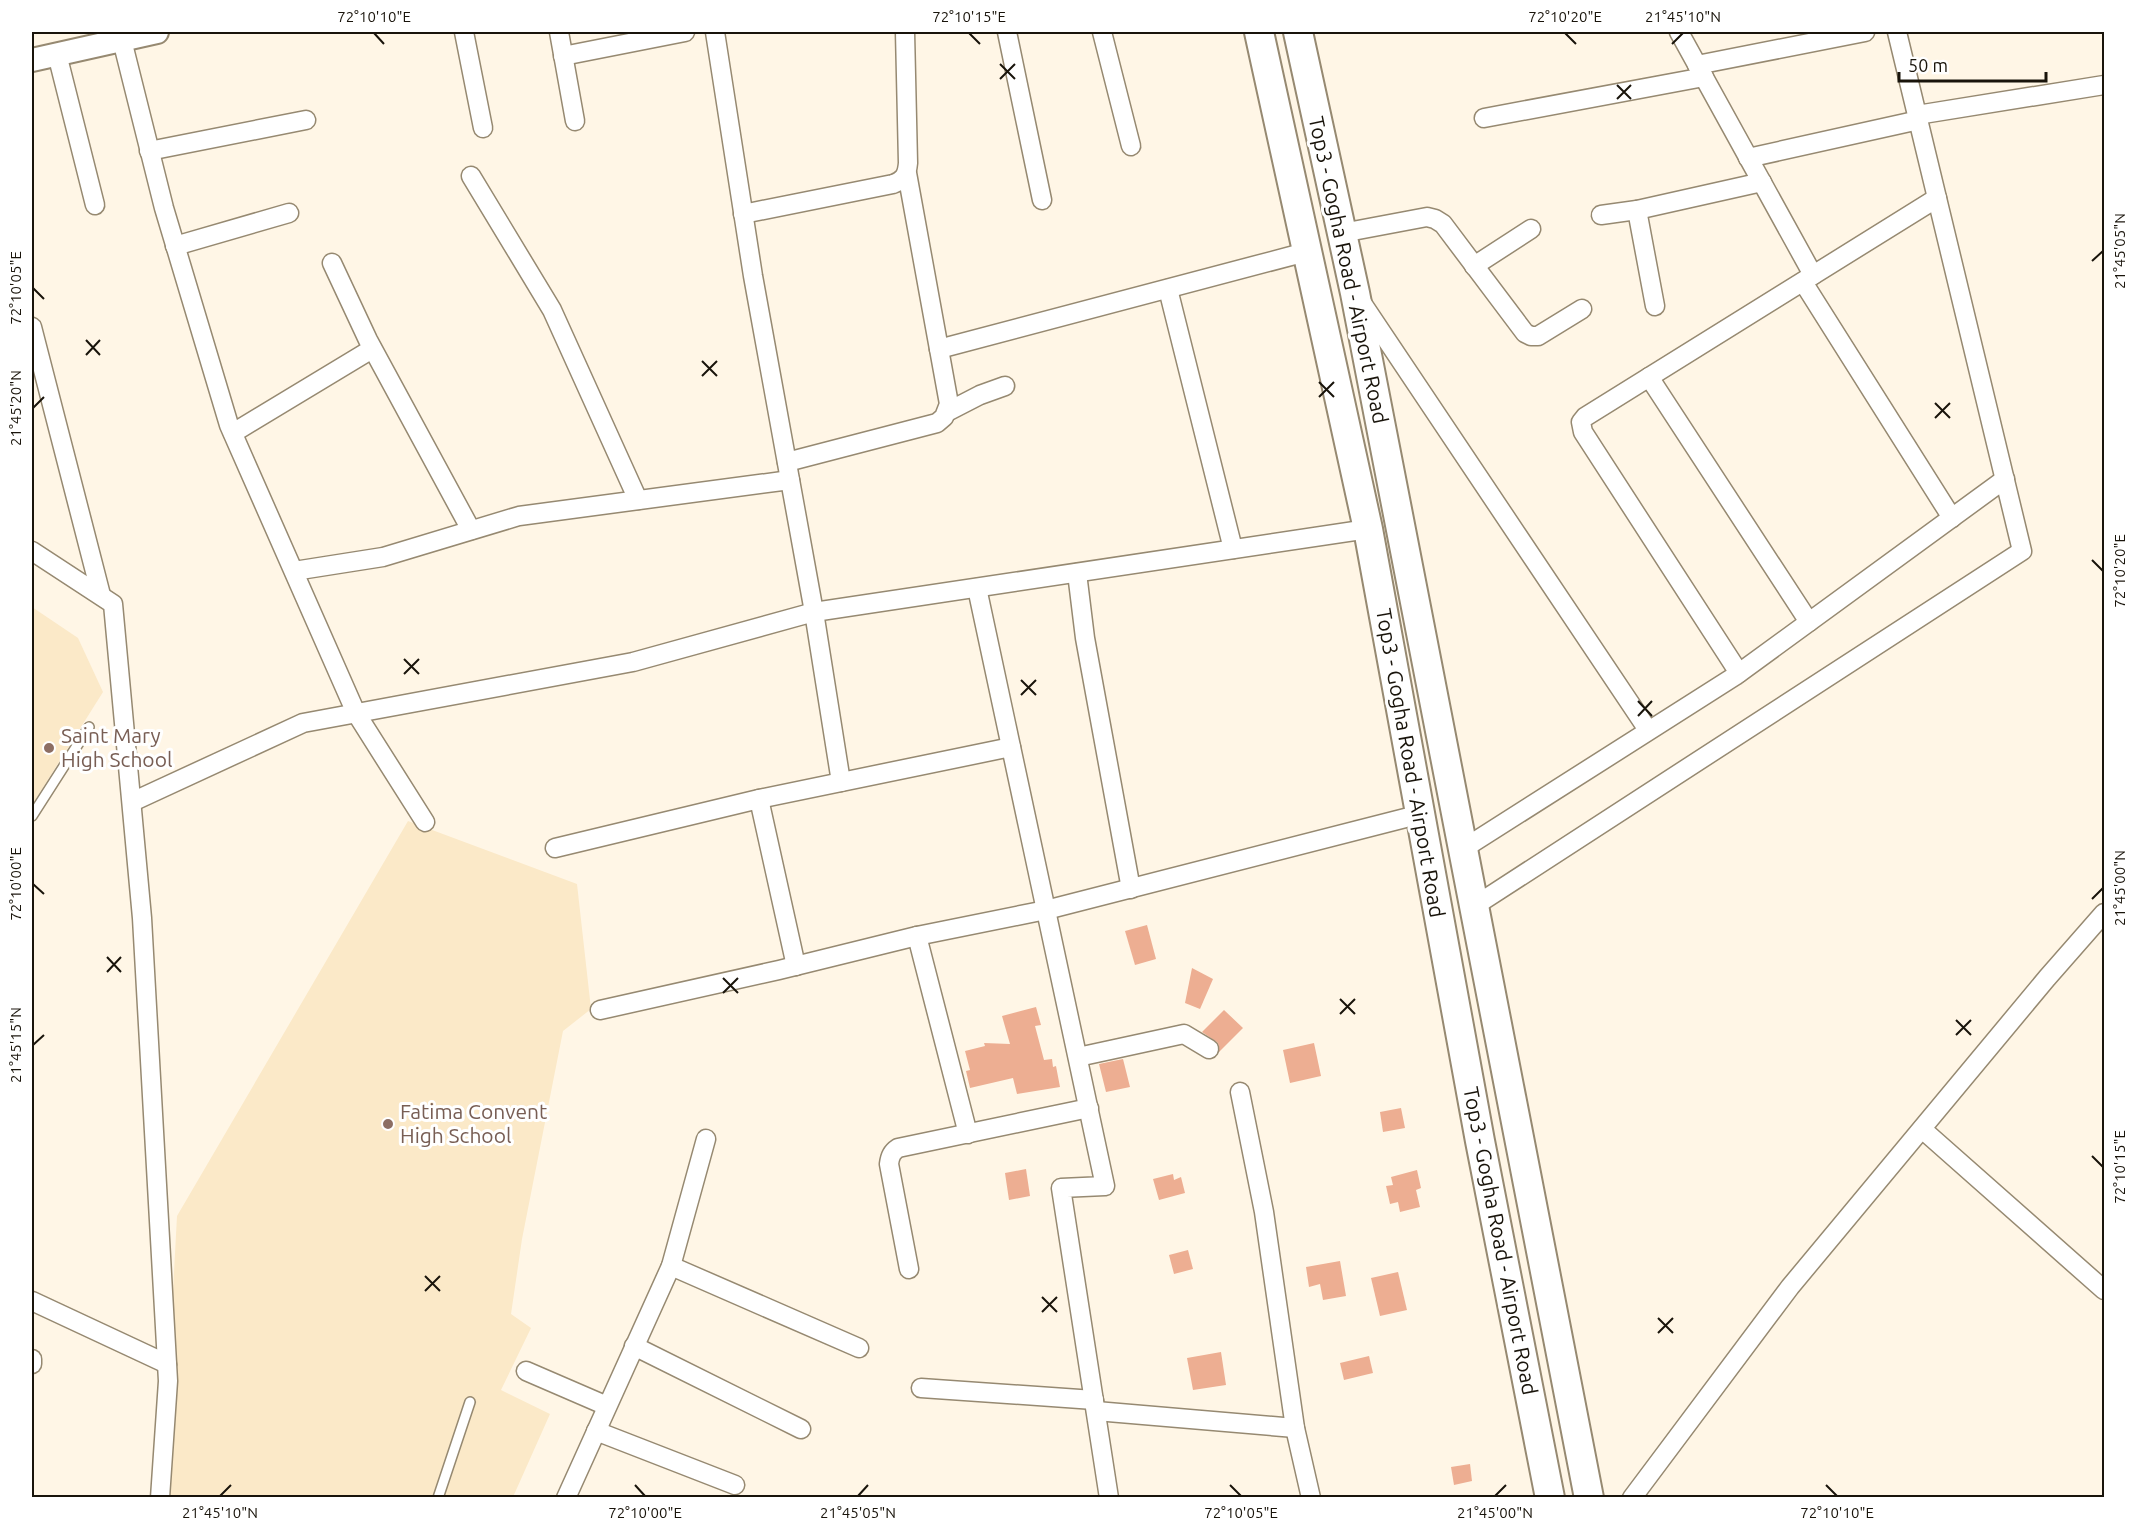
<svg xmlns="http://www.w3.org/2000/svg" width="2136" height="1529" font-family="Ubuntu,sans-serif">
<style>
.built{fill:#fbe9c8}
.building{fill:#edae92}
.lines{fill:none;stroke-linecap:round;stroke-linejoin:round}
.service-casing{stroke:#968971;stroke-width:12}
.minor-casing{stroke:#968971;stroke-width:21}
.tertiary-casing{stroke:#968971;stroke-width:26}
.primary-casing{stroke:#968971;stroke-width:32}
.service{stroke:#fff;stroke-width:9}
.minor{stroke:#fff;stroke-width:18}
.tertiary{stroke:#fff;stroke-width:22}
.primary{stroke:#fff;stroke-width:28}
.ticks{fill:none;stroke:#19140b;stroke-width:2}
.education-dot{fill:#8d6e63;stroke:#fff;stroke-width:2}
.labels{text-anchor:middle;stroke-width:6;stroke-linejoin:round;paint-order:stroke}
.street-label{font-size:21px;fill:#19140b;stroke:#fff}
.education-label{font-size:21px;fill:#785e54;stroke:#fff;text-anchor:start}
.neatline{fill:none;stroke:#19140b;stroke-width:2}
.ticks-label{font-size:15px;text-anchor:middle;fill:#19140b}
</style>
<rect width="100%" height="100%" fill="#fff6e6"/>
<g class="built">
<path d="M32,607L78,638L103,692L32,805Z"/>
<path d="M408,821L577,884L591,1009L563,1031L522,1239L511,1314L531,1328L501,1390L550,1414L513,1497L162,1498L177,1216Z"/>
</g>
<g class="building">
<path d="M1147,925L1156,959L1135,965L1125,931Z"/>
<path d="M1192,968L1213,979L1200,1009L1185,1003Z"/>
<path d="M1036,1007L1041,1025L1035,1026L1044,1060L1052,1059L1053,1067L1056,1066L1060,1087L1017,1094L1013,1078L970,1088L966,1071L970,1070L965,1051L985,1046L984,1043L1010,1044L1002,1016Z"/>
<path d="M1224,1010L1243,1028L1219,1052L1218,1043L1202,1032Z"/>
<path d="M1314,1043L1321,1076L1290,1083L1283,1050Z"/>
<path d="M1123,1059L1130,1087L1106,1092L1099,1064Z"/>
<path d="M1401,1108L1405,1128L1383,1132L1380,1112Z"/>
<path d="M1026,1169L1030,1196L1009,1200L1005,1173Z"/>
<path d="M1417,1170L1421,1188L1416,1190L1420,1207L1400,1212L1398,1202L1390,1204L1386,1186L1393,1185L1391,1177Z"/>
<path d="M1173,1174L1174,1180L1181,1177L1185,1193L1159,1200L1153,1179Z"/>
<path d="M1188,1250L1193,1269L1174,1274L1169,1255Z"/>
<path d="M1340,1261L1346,1296L1323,1300L1320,1284L1309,1287L1306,1267Z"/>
<path d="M1398,1272L1407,1310L1380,1316L1371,1278Z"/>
<path d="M1221,1352L1226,1385L1193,1390L1187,1358Z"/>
<path d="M1369,1356L1373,1373L1344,1380L1340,1363Z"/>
<path d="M1470,1464L1472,1481L1454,1485L1451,1467Z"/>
</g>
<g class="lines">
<g class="service-casing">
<g id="service">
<path d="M32,816L89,727"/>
<path d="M438,1498L470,1402"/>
</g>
</g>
<g class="minor-casing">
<g id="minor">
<path d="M464,32L483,128"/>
<path d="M559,32L575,121"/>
<path d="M715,32L753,276L814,612L1368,529"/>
<path d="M1007,32L1042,200"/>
<path d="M1102,32L1131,146"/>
<path d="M1679,32L1813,275"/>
<path d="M122,40L164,208L229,425L356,713L425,822"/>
<path d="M57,54L95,205"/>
<path d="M563,56L685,32"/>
<path d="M1697,65L1865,32"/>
<path d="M1917,115L2104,85"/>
<path d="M1484,118L1704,77"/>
<path d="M149,151L306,120"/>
<path d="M1748,158L1919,120"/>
<path d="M471,176L552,310L638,500"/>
<path d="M1637,210L1655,306"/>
<path d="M743,214L893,184C904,180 907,175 908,163L905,32"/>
<path d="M1601,215L1637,210L1762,182"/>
<path d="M1342,233L1427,217L1435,219L1443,224L1525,333L1531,336H1538L1582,309"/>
<path d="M175,246L289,213"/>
<path d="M332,263L368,340L471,530"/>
<path d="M1474,266L1531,229"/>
<path d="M1803,282L1952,518"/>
<path d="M1168,289L1233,549"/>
<path d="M1362,303L1648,730"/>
<path d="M32,327L101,595"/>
<path d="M939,349L1306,252"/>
<path d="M1649,377L1809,622"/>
<path d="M947,412L980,395L1005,386"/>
<path d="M233,433L372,349"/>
<path d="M787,462L937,423L944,417L949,404L907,173"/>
<path d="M32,551L113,604L142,918L168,1381L160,1498"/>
<path d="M294,571L383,557L519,516L790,480"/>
<path d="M1077,573L1085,638L1131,889"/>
<path d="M977,588L1105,1186L1061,1188L1109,1498"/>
<path d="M1739,673L1583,432L1581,422L1585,417L1937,198"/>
<path d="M759,799L796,966"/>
<path d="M132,802L303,723L633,662L814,612L841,782"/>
<path d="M555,848L759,799L1011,747"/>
<path d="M1463,849L1735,676L2005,479"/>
<path d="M1473,907L2022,551L1897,32"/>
<path d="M917,936L968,1134"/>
<path d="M600,1010L779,970L917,936L1046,910L1421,814"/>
<path d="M1078,1057L1184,1034L1209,1049"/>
<path d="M1240,1092L1264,1212L1295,1428L1311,1498"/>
<path d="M1922,1129L2104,1290"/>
<path d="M671,1266L859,1348"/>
<path d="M909,1269L889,1164C890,1156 892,1152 898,1148L1089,1108"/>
<path d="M32,1301L167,1364"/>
<path d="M634,1346L801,1429"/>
<path d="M32,1359V1364"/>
<path d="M526,1371L607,1406"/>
<path d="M921,1388L1094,1400"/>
<path d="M1096,1411L1295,1428"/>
<path d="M596,1431L735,1485"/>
<path d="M566,1498L671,1266L706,1139"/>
<path d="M1632,1498L1790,1287L2047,978L2104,913"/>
</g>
</g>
<g class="tertiary-casing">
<path id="tertiary" d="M32,60L157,32"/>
</g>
<g class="primary-casing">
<g id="primary">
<path d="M1259,32L1368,529L1480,1141L1550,1498"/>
<path d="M1298,32L1355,293L1589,1498"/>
</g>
</g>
<use href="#service" class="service"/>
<use href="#minor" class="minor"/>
<use href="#tertiary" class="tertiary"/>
<use href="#primary" class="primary"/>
</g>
<path class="ticks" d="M374,33L384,44M969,33L980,44M1565,33L1576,44M1672,44L1683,33M1000,64L1015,79M1000,79L1015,64M1617,85L1631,99M1617,99L1631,85M2092,261L2103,251M33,288L44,299M86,340L100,355M86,355L100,340M702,361L717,376M702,376L717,361M1319,382L1334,397M1319,397L1334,382M1935,403L1950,418M33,408L44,397M1935,418L1950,403M2092,560L2103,571M404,659L419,674M404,674L419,659M1021,680L1036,695M1021,695L1036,680M1638,701L1652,716M1638,716L1652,701M33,884L44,894M2092,899L2103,888M107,957L121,972M107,972L121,957M723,978L738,993M723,993L738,978M1340,999L1355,1014M1340,1014L1355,999M1956,1020L1971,1035M1956,1035L1971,1020M33,1045L44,1035M2092,1156L2103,1167M425,1276L440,1291M425,1291L440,1276M1042,1297L1057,1312M1042,1312L1057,1297M1658,1318L1673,1333M1658,1333L1673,1318M635,1485L645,1496M1230,1485L1241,1496M1826,1485L1837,1496M220,1496L231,1485M858,1496L868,1485M1495,1496L1506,1485"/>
<g class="education-dot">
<circle cx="49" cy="748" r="6"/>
<circle cx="388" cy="1124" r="6"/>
</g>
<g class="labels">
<g class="street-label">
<text transform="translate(1348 270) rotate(78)" y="7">Top3 - Gogha Road - Airport Road</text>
<text transform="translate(1410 763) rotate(80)" y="7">Top3 - Gogha Road - Airport Road</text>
<text transform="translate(1500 1241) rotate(79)" y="7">Top3 - Gogha Road - Airport Road</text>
</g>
<g class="education-label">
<text x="61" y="743">Saint Mary<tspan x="61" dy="24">High School</tspan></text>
<text x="400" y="1119">Fatima Convent<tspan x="400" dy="24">High School</tspan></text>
</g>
</g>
<rect width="2136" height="1529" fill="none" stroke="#ffffff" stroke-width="66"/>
<path d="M1899 72v9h147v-9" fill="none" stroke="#19140b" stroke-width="3"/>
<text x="1908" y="72" font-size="18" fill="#19140b" stroke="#ffffff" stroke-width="4.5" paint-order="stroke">50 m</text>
<rect x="33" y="33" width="2070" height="1463" class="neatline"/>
<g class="ticks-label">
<text x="374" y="22">72°10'10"E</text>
<text x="969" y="22">72°10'15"E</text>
<text x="1565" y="22">72°10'20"E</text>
<text x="1683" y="22">21°45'10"N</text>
<text transform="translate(2120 251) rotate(-90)" y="5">21°45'05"N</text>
<text transform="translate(16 288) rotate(-90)" y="5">72°10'05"E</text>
<text transform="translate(16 408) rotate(-90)" y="5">21°45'20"N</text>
<text transform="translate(2120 571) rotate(-90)" y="5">72°10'20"E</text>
<text transform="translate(16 884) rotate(-90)" y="5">72°10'00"E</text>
<text transform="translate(2120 888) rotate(-90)" y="5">21°45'00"N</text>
<text transform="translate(16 1045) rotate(-90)" y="5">21°45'15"N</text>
<text transform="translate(2120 1167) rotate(-90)" y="5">72°10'15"E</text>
<text x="220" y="1518">21°45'10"N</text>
<text x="645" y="1518">72°10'00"E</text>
<text x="858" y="1518">21°45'05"N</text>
<text x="1241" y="1518">72°10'05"E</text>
<text x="1495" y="1518">21°45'00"N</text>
<text x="1837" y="1518">72°10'10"E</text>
</g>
</svg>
